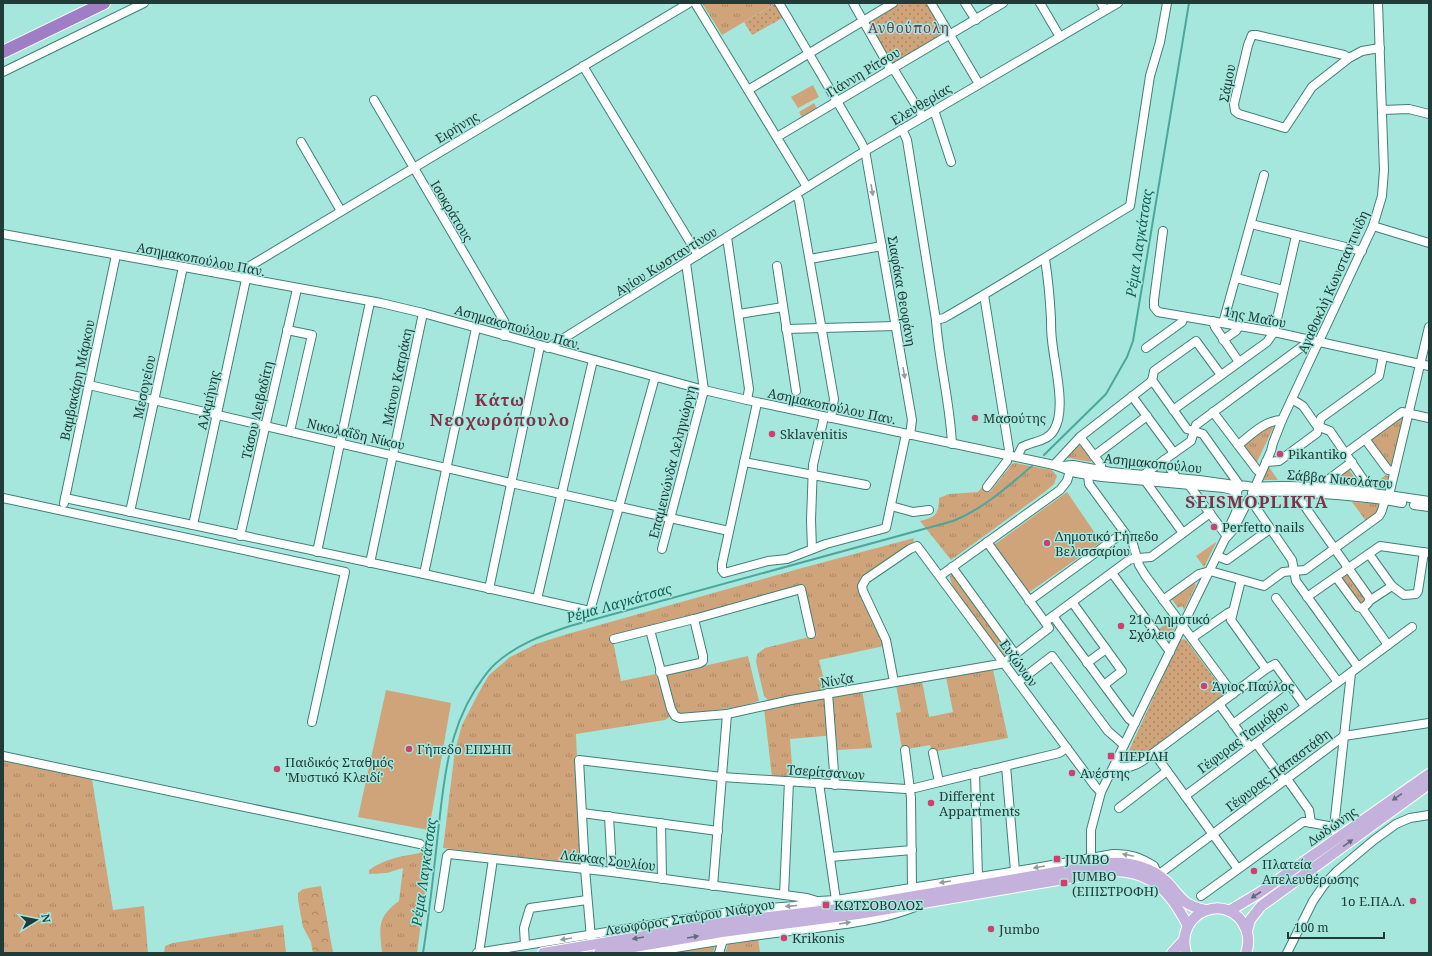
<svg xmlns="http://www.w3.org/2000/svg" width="1432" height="956" font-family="'Noto Serif',serif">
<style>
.grass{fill:url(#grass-tufts)}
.forest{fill:url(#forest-crowns)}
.park{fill:url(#park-dots)}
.pitch{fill:#d0a47b}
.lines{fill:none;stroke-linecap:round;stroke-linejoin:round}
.stream{stroke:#4ba79c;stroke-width:2}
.minor-casing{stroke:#408078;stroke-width:10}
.major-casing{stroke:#fff;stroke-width:12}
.highway-casing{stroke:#fff;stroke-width:14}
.minor{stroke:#fff;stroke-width:8}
.major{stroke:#c5b2dc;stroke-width:10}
.highway{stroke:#9f7ec5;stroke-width:12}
.oneway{fill:#909d9c}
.oneway2{fill:#626b7a}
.poi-dot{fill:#ce416f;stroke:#a5e7dd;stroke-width:1.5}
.labels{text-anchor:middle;stroke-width:3;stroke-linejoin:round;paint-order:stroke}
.street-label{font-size:13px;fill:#203b38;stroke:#a5e7dd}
.poi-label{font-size:13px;fill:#203b38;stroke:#a5e7dd;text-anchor:start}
.neighbourhood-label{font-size:14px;letter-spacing:1px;fill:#7b3448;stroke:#a5e7dd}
.water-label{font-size:14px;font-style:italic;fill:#125f57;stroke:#a5e7dd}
.district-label{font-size:17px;font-weight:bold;letter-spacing:1px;fill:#7b3448;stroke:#a5e7dd}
</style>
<defs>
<pattern id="grass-tufts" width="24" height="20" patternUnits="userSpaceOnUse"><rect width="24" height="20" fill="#d0a47b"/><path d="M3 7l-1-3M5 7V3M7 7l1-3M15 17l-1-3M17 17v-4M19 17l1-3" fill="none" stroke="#a88766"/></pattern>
<pattern id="forest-crowns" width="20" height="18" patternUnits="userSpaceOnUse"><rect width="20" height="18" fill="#d0a47b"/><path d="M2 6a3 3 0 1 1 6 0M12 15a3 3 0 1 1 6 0" fill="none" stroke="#a88766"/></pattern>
<pattern id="park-dots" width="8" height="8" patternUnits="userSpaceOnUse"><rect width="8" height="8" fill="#d0a47b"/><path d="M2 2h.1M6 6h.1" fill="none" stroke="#a88766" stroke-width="1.8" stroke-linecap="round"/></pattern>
</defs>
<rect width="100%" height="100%" fill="#a5e7dd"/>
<g class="grass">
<path d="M702,3H776L722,35Z"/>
<path d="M1399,418H1402L1403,420L1391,466H1387L1369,440Z"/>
<path d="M1270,424H1275L1256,464L1243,448V444Z"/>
<path d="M1077,444C1084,447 1091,456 1091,462L1064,457Z"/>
<path d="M1015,463L1052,470L1057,476L1054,484L1046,491L951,560L920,521C935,517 939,515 939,498L949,494L978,492L983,486L990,492L1012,464Z"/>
<path d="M1269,466V467L1278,480H1264V478Z"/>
<path d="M1349,469L1358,484L1328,483Z"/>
<path d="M1386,475L1389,477L1387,485L1382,488L1371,486Z"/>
<path d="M1352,502L1377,503L1379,507V512L1366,521Z"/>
<path d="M914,538L913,543L862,579L884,646L819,660L827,691L769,701L764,696L756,662L757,654L765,648L817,635L814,631L803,586L733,606L612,636L621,681L656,674L671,716L665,720L576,734L581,851L579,864L443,848L455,750L462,725L478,694L489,675L510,657L536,644L564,635L802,568Z"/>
<path d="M1216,542V543L1204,567L1196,556Z"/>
<path d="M1347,573L1364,594L1365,601L1360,606L1341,579L1342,577Z"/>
<path d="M952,574L1010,651L1002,658C992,643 949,590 950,576Z"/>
<path d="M1193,582L1196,585L1184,610L1182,606L1178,608L1171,598Z"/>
<path d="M1170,621L1175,628L1166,645L1156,631Z"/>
<path d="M748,656L759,701L737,707L683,715L675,712L664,675Z"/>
<path d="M993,670L1008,738L932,752L930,745L902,750L896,713L901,712L896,685L922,681L929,717L953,712L946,677Z"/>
<path d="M862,690L872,748L837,750L836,735L790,739L793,778L772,777L764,708Z"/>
<path d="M3,760L92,779L113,910L144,906L148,953H3Z"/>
<path d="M422,845L431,846L417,953H382C380,927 376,918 399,901L403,868L387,873L369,874V870C384,859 402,856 420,853Z"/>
<path d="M283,925L286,953H164L165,946L173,943Z"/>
<path d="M758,938L760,953H725L729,942Z"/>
<path d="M713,944L715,946L713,953H664Z"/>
</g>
<path class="forest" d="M321,886L333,953H313L311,942L303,927L298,900V893L303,889Z"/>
<g class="park">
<path d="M776,3L784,17L752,35L744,22Z"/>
<path d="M901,3H927L945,33L891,65L867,24Z"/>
<path d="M1183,639L1186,640L1226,694L1135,761L1131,763L1127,762L1126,757L1179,642Z"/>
</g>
<g class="pitch">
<path d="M813,85L819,97L798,108L791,97Z"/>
<path d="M814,103L818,110L803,119L799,112Z"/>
<path d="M1067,492L1101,542L1028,593L994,545Z"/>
<path d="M386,690L451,703L429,830L358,817Z"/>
</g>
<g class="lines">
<g class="stream">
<path d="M1044,455L1106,394L1127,357L1133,341L1189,3"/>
<path d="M423,953C429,916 433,879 437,842C443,789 446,736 475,690C481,681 487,671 495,664C517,644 543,635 570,626L953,521C983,509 1007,487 1032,466"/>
</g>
<g class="minor-casing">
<g id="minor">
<path d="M695,3L807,187"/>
<path d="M779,3L861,142L865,150L912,420L910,435"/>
<path d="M853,3L891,70"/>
<path d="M931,3L979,84"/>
<path d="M965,3L976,20"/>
<path d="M1040,3L1060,37"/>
<path d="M1101,3L1105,10"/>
<path d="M1349,58L1312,87L1285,128L1239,114L1235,111L1234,104L1248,45L1252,35H1256L1344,55L1349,58L1362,51L1380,48"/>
<path d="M583,66L698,255"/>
<path d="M893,68L923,117"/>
<path d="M3,72L144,3"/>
<path d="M748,90L893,3"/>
<path d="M374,100L504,321L506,328L504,336"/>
<path d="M934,110L951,162"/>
<path d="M1382,110L1409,109L1429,114"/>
<path d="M902,129L907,140L936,320C939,362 950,402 952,444"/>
<path d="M777,137L1003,3"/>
<path d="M301,142L341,211"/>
<path d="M796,195L799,200L834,399L831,418"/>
<path d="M1251,224L1362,251"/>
<path d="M1373,226L1429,243"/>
<path d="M1163,231L1154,300V307L1158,312L1274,332L1429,366"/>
<path d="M3,234L381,303L423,313L704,390L747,400L1054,465L1076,473L1102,477L1224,488L1232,490L1237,495"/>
<path d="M727,237L749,389L747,400"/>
<path d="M810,259L882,246"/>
<path d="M777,266L796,391"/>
<path d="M1236,278L1283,290"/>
<path d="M984,295L1009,450L1007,461L987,487"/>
<path d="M739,314L783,307"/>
<path d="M936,320L944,318C1007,282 1068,243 1130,206L1150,76L1160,42L1167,3"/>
<path d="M1213,321L1215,327L1239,362"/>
<path d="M1223,323L1264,175"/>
<path d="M786,329L896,326"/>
<path d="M287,330L312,335L290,431"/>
<path d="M1223,340L1236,331L1239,326"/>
<path d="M548,348L865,151L1118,3"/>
<path d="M1146,348L1182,322L1184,317"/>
<path d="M1152,380L1187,429L1203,434L1240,486"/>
<path d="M89,385L511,483L729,531"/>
<path d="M1132,396L1174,453"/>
<path d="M1292,399L1303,406L1317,426L1330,431L1372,492"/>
<path d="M757,403L722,564V570L724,573L768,561L787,559L826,544L886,528L906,434"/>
<path d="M1173,410L1267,342L1274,332L1296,236"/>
<path d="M1213,412L1257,470"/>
<path d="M1080,437L1101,465V471"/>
<path d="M1365,439L1388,470L1394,471"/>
<path d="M1238,445C1251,435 1265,420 1282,420"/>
<path d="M1346,453L1402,412L1429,418"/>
<path d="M1094,456L1147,416"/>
<path d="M1017,457L1022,447C1033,441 1047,442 1054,430C1067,409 1054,364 1052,340C1051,333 1051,326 1051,319C1050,299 1048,278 1045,259"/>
<path d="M1164,460L1177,478"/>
<path d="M744,462L866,485"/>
<path d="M1266,462L1279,461L1317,433L1321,418L1379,376L1383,356"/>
<path d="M1054,465L1080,437L1152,381L1154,371L1196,341L1221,375"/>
<path d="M1062,466L1073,465L1111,472L1199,480L1242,486"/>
<path d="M1088,475L1089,484L1133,544L1139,565L1145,575L1233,694"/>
<path d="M1143,475L1191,441L1196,425L1311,340"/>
<path d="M1146,482L1183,533"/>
<path d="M1189,485L1226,535"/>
<path d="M1255,487L1271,451L1273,443L1282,420L1373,226L1382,196L1384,170L1378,3"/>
<path d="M1317,488L1352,462"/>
<path d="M1252,493C1270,490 1289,492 1307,493C1339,495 1371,497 1402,503"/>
<path d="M1297,493L1301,501L1368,596C1371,602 1367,605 1362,608L1358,607L1336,577"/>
<path d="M3,498L345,572L312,722"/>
<path d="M65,498L424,574L590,611L655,377"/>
<path d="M1250,499L1292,560L1296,581L1358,667"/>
<path d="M64,503L116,255"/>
<path d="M1414,505L1429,507"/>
<path d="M891,506L913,512L929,510"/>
<path d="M130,512L183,267"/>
<path d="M193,525L248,270L250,266L689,3"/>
<path d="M1227,531C1231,522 1238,512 1238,503C1238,498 1235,492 1239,488C1243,483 1248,487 1253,487C1312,483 1371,492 1429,501"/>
<path d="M240,536L297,289"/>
<path d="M987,542L1045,622"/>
<path d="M662,549L704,390L686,263"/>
<path d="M812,549L811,520L813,465L824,417"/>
<path d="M317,552L370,302"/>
<path d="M1369,554L1392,586L1404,595L1416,594L1418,591L1424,552"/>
<path d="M1217,556L1227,560L1270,529"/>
<path d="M370,563L423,313"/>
<path d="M952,567L1015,654"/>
<path d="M1112,573L1170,652"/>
<path d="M424,574L476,328"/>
<path d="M940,576L1060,490L1067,481L1070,471"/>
<path d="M1241,580L1231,620L1266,669L1275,664L1305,706"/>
<path d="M489,589L540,346"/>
<path d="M1307,597L1380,546L1429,553"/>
<path d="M1276,598L1338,682"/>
<path d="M537,599L593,360"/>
<path d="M1163,600L1199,574L1210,571L1264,586L1283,572L1305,570L1379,516C1385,508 1381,503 1389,495L1429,327"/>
<path d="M1029,601L1124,532"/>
<path d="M1369,601L1392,586"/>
<path d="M1072,602L1122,671L1104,685"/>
<path d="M1362,608L1388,645"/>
<path d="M1053,616L1129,719L1135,723"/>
<path d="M650,630L671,709L675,716L680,718L727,714L791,700L1000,664L1005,662L1049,628L1045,622L1129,560L1137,558L1151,557L1210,513"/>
<path d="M1192,638L1228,613L1233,611"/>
<path d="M614,639L694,619L801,589L811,634"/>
<path d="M1087,663L1106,649"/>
<path d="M660,672L700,663L703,661V656L694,619"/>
<path d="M894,682L886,640L863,591L862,586L866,579L910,549L917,546L920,550L1095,786L1101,792"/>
<path d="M1018,682L1052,656L1108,731L1124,745"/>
<path d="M828,693L835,785"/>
<path d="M1219,704L1250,747"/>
<path d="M1233,724L1288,683"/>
<path d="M1256,743L1284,781"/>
<path d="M905,750L911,798L912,887"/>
<path d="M933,753L939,782"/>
<path d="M1154,753L1238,869"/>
<path d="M3,756L420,844"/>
<path d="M1006,766L1015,871"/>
<path d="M1114,766C1126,769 1134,767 1144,760L1266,669"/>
<path d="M975,773L978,877"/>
<path d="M1287,779L1309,810L1311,823"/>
<path d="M819,783L836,900"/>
<path d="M1185,796L1412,627"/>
<path d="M1119,808L1167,771"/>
<path d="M582,813L718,831"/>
<path d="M609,816L612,872"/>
<path d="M661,823L662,879"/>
<path d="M1334,827L1351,673"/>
<path d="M830,857L912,850"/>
<path d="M1091,858V830L1101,792L1225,539L1233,530L1249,499"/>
<path d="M713,886L727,714"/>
<path d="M784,895L789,781"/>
<path d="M1201,896L1303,822H1306L1334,827L1337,839"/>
<path d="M439,908L447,856L449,854L612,872L807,898L817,901"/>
<path d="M591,938L585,869L579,760L722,777L906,789L915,788L1059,753L1067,748"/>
<path d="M525,945L524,928L530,908L587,900"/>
<path d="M477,953L742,910L795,906L819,901L836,900L1041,867L1113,854C1129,853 1141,858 1154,866L1158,875L1344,736L1429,723"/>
<path d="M479,953L493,859"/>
<path d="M646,953C692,945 738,937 784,932C828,926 874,923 915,907"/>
<path d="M719,953L723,940"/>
<path d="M1287,953L1313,901L1324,885L1337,871L1374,840L1396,824L1410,818L1429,815"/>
</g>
</g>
<g class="major-casing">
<g id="major">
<path d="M1229,911L1259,893L1429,774"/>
<path d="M1247,931L1250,920L1261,906L1429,784"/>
<path d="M543,953L734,921L838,909L1110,863C1130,862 1152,867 1167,882C1182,898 1182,905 1205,910"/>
<path d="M599,953L722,932L858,914L1111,871C1152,871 1170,891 1188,926"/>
<path d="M1172,953L1184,940"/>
<path d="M1186,953C1174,911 1230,890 1246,929C1249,937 1249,945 1246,953"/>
</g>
</g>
<g class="highway-casing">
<path id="highway" d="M3,52L104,3"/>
</g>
<use href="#minor" class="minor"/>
<use href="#major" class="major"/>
<use href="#highway" class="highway"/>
</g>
<defs><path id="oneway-solid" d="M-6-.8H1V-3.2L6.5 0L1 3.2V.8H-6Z"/></defs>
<g class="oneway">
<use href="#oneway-solid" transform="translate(872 190) rotate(80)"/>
<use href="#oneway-solid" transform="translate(904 373) rotate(80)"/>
<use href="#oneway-solid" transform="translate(1128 855) rotate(-168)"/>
<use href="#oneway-solid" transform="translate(1039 867) rotate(170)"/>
<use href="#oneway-solid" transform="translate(945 882) rotate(171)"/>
<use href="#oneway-solid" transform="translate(791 906) rotate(175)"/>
<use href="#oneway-solid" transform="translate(845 923) rotate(-9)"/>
<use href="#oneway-solid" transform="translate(566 939) rotate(171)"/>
</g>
<g class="oneway2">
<use href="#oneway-solid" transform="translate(1397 797) rotate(145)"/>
<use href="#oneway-solid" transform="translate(1348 843) rotate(-36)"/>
<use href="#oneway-solid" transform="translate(1256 895) rotate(147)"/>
<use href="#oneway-solid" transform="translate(693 937) rotate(-10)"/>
<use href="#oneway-solid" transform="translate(638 938) rotate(170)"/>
</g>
<g class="poi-dot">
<circle cx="975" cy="418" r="4"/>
<circle cx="772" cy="434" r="4"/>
<circle cx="1280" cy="454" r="4"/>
<circle cx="1214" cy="527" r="4"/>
<circle cx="1047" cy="543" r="4"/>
<circle cx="1121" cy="626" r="4"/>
<circle cx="1204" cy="686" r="4"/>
<circle cx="409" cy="749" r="4"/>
<rect x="1107" y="752" width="8" height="8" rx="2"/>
<circle cx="277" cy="769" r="4"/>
<circle cx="1072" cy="773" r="4"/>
<circle cx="931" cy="803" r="4"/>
<rect x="1053" y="855" width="8" height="8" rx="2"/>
<circle cx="1254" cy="871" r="4"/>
<rect x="1060" y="879" width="8" height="8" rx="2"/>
<circle cx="1413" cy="901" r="4"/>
<rect x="822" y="901" width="8" height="8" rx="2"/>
<circle cx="991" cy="929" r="4"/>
<circle cx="784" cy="938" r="4"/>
</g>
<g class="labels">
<g class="street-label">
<text transform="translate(863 72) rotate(-31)" y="5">Γιάννη Ρίτσου</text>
<text transform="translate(1227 83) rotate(-79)" y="5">Σάμου</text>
<text transform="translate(921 104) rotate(-31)" y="5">Ελευθερίας</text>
<text transform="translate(457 127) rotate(-31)" y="5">Ειρήνης</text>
<text transform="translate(452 211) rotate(59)" y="5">Ισοκράτους</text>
<text transform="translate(201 259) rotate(11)" y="5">Ασημακοπούλου Παν.</text>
<text transform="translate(666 261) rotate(-32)" y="5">Αγίου Κωσταντίνου</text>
<text transform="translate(1333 282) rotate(-66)" y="5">Αγαθοκλή Κωνσταντινίδη</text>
<text transform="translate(902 291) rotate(80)" y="5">Σιαφάκα Θεοφάνη</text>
<text transform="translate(1255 317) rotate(11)" y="5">1ης Μαΐου</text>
<text transform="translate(518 327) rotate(16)" y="5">Ασημακοπούλου Παν.</text>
<text transform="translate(397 377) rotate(-78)" y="5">Μάνου Κατράκη</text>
<text transform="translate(77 380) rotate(-78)" y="5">Βαμβακάρη Μάρκου</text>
<text transform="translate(144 387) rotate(-78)" y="5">Μεσογείου</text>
<text transform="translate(208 400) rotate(-77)" y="5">Αλκμήνης</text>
<text transform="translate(832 406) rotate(12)" y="5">Ασημακοπούλου Παν.</text>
<text transform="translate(257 410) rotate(-77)" y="5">Τάσου Λειβαδίτη</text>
<text transform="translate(356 434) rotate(13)" y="5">Νικολαΐδη Νίκου</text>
<text transform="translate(672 462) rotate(-76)" y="5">Επαμεινώνδα Δεληγιώργη</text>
<text transform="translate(1153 463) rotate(6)" y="5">Ασημακοπούλου</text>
<text transform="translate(1340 479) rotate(5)" y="5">Σάββα Νικολάτου</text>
<text transform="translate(1019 663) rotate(54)" y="5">Ευζώνων</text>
<text transform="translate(837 680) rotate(-10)" y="5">Νίνζα</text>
<text transform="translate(1243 737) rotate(-37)" y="5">Γέφυρας Τσιμόβου</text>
<text transform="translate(1278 770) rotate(-37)" y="5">Γέφυρας Παπαστάθη</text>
<text transform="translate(826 772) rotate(4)" y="5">Τσερίτσανων</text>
<text transform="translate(1332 826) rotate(-35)" y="5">Δωδώνης</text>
<text transform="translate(608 860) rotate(7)" y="5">Λάκκας Σουλίου</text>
<text transform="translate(690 917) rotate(-9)" y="5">Λεωφόρος Σταύρου Νιάρχου</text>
</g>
<g class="poi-label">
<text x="983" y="423">Μασούτης</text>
<text x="780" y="439">Sklavenitis</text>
<text x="1288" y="459">Pikantiko</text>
<text x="1222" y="532">Perfetto nails</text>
<text x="1055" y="541">Δημοτικό Γήπεδο<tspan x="1055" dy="15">Βελισσαρίου</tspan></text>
<text x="1129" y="624">21ο Δημοτικό<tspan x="1129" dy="15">Σχόλειο</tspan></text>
<text x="1212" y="691">Άγιος Παύλος</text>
<text x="417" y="754">Γήπεδο ΕΠΣΗΠ</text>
<text x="1119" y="761">ΠΕΡΙΔΗ</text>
<text x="285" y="767">Παιδικός Σταθμός<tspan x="285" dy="15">'Μυστικό Κλειδί'</tspan></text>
<text x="1080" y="778">Ανέστης</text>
<text x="939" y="801">Different<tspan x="939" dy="15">Appartments</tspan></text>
<text x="1065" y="864">JUMBO</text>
<text x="1262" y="869">Πλατεία<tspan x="1262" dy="15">Απελευθέρωσης</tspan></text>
<text x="1072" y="881">JUMBO<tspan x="1072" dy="15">(ΕΠΙΣΤΡΟΦΗ)</tspan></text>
<text x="1405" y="906" text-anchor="end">1ο Ε.ΠΑ.Λ.</text>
<text x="834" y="910">ΚΩΤΣΟΒΟΛΟΣ</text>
<text x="999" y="934">Jumbo</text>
<text x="792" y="943">Krikonis</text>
</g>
<g class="neighbourhood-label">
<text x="909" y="33">Ανθούπολη</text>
</g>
<g class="water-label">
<text transform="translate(1139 243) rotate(-81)" y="5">Ρέμα Λαγκάτσας</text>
<text transform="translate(619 603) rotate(-16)" y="5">Ρέμα Λαγκάτσας</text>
<text transform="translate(424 872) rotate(-82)" y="5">Ρέμα Λαγκάτσας</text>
</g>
<g class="district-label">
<text x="500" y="406">Κάτω<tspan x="500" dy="20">Νεοχωρόπουλο</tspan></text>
<text x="1257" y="508">SEISMOPLIKTA</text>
</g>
</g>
<rect width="1432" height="956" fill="none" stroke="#203b38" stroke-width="8"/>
<g transform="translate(36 920) rotate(80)" stroke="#a5e7dd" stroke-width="3" paint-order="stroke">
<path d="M0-3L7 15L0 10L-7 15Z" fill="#203b38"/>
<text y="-6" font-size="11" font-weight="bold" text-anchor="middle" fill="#203b38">N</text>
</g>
<path d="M1288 932v6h96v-6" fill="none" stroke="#203b38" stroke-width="2"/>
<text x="1294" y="932" font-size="12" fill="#203b38" stroke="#a5e7dd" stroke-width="3" paint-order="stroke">100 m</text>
</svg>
